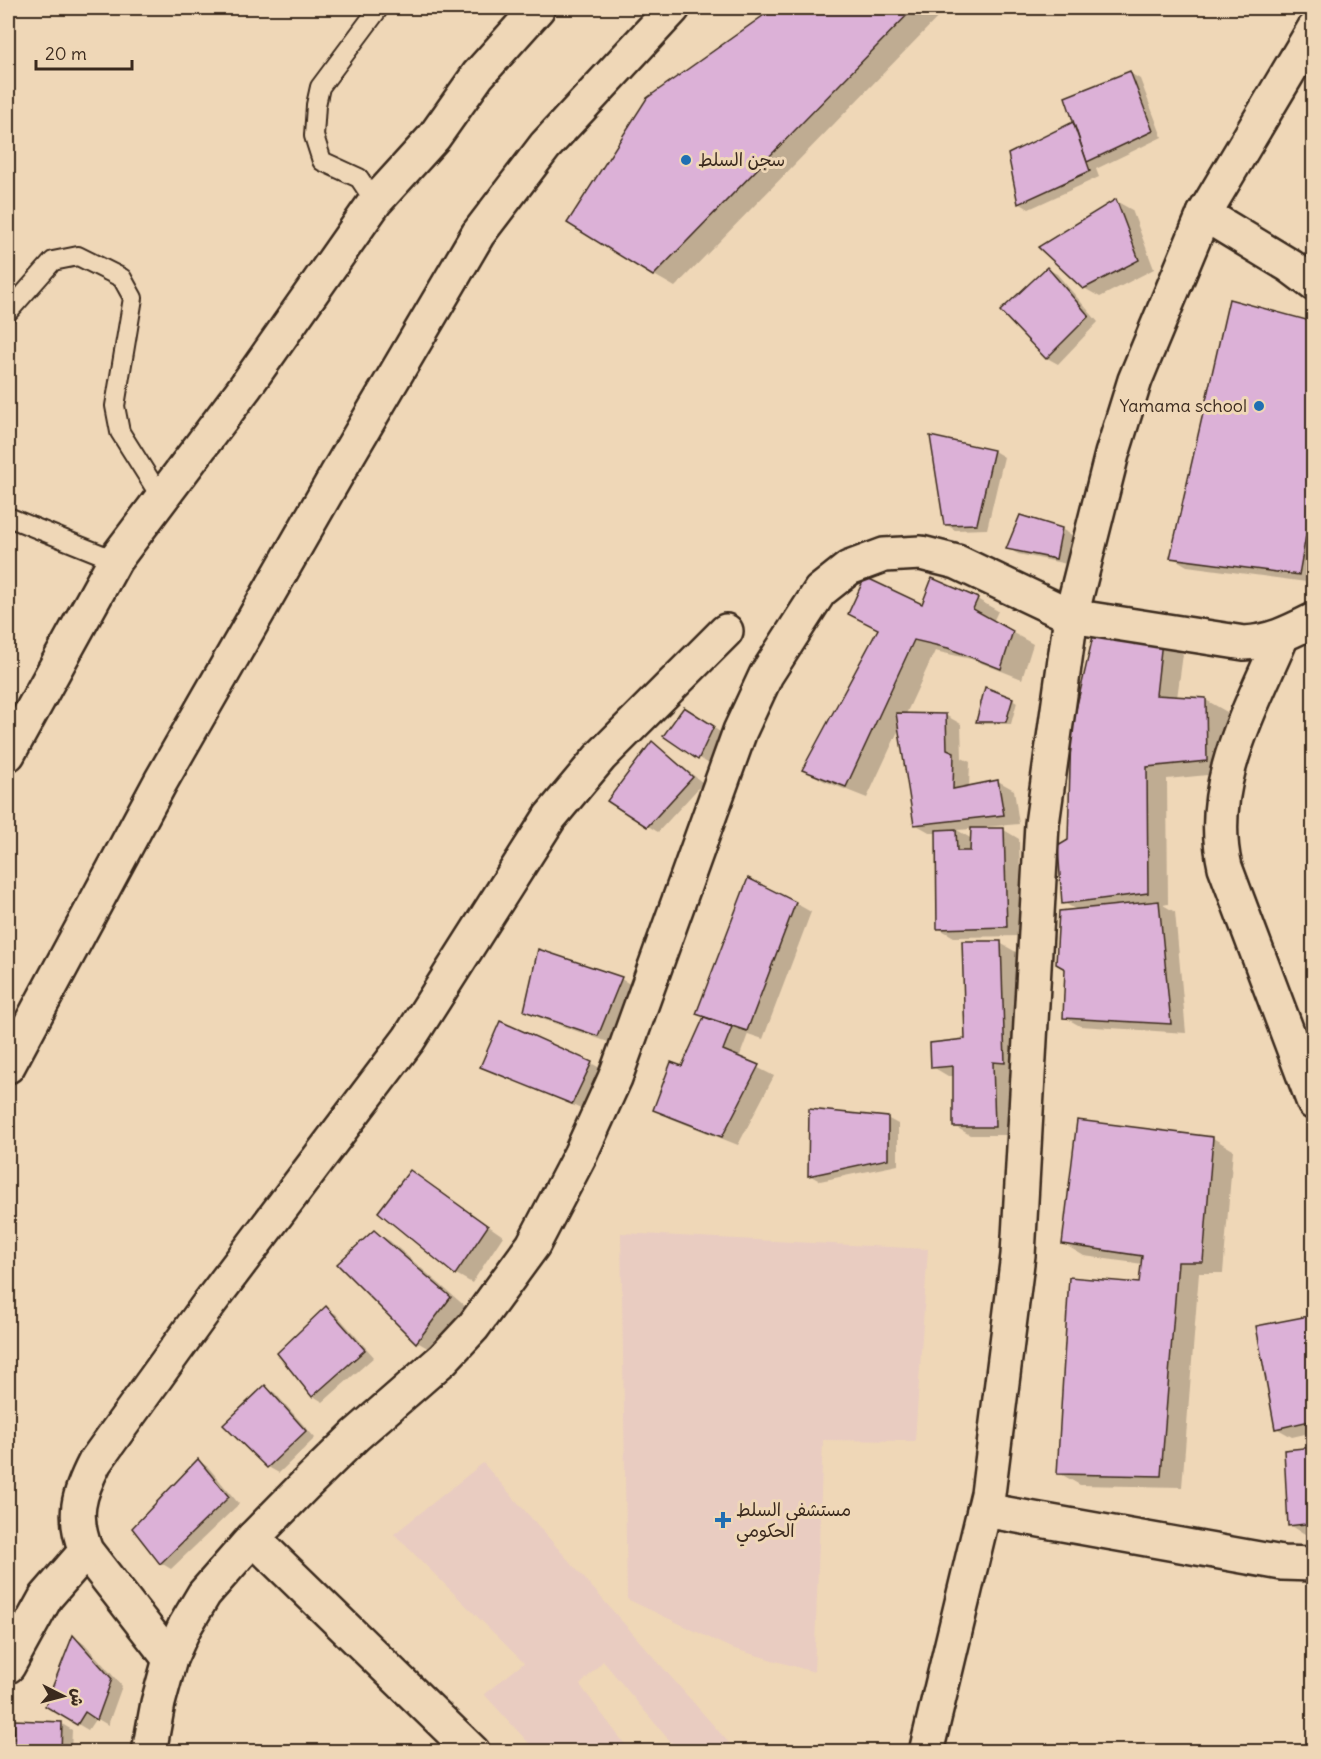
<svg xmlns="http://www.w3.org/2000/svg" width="1321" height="1759" font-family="Delius,'Playpen Sans Arabic',sans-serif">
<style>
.built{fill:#e9ccc1}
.shadow{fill:#0003;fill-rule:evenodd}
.building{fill:#dcb1d7;stroke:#3b2a1e;stroke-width:1.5}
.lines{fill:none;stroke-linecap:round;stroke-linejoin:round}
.lane-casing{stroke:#3b2a1e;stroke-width:22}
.street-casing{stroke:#3b2a1e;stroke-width:38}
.secondary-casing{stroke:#3b2a1e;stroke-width:38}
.lane{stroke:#efd7b7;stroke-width:18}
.street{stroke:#efd7b7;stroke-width:33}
.secondary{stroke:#efd7b7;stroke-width:33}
.poi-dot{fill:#1f6fb2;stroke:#efd7b7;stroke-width:2}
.labels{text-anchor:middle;stroke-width:6;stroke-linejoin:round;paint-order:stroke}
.poi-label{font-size:18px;fill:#3b2a1e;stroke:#efd7b7;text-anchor:start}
</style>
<rect width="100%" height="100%" fill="#efd7b7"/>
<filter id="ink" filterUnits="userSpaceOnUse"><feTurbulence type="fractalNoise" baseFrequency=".0167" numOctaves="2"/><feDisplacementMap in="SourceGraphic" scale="12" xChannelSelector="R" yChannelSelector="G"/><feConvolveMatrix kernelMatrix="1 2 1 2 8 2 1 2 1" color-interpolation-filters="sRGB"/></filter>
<g filter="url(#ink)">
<g class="built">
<path d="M621,1233L928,1249L915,1441L823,1440L814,1672L731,1648L627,1599Z"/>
<path d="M483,1463L736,1751H678L603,1661L580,1685L630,1751H536L484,1694L524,1663L394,1534Z"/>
</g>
<g class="shadow">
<path d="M777,8L946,9L675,287L654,275L648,99Z"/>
<path d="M1130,73L1140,79L1162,137L1096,169L1099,177L1029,209L1019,203L1010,155L1075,123Z"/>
<path d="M1116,201L1132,210L1154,269L1100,297L1084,288Z"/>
<path d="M1047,269L1057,274L1098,322L1058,364L1047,358Z"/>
<path d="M1314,323V583L1187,566L1172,557Z"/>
<path d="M994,451L1004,457L987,529L955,530L945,524Z"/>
<path d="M1061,529L1072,535L1067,564L1018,554L1008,548Z"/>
<path d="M977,599L998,611L993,622L1033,644L1022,679L971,659L935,651L906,714L945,715L961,724L962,758L970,762L969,787L998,781L1014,790L1019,824L985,827V829L1004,830L1019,839L1022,936L954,937L938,928V833H931L915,824L900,727L867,798L824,781L804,770L879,630L850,614ZM972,829V839L957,830Z"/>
<path d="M1162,642L1183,654L1177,698L1206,700L1227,712L1228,773L1167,779L1168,904L1163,905L1175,912L1186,1033L1080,1026L1064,1017L1077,910L1064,903L1070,841Z"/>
<path d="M1012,699L1017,702L1011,724H982L977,721Z"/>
<path d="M695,715L723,734L709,764L665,735Z"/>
<path d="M653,743L703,783L658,832L648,826Z"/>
<path d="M795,903L811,912L763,1039L748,1034L739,1058L774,1076L738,1145L670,1118L655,1109L683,1068L705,1018L698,1014Z"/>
<path d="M1000,943L1016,952L1020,1071L1009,1070L1011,1135H970L954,1126V1076H948L933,1067L967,1040Z"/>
<path d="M539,951L621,979L637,988L614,1044L542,1019L526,1010Z"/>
<path d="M591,1063L607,1072L588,1112L482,1066Z"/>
<path d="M887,1118L898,1124V1165L820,1181L809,1175Z"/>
<path d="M1213,1138L1233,1150L1223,1273H1199L1182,1487L1080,1485L1059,1473L1141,1285L1143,1264L1084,1256L1064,1244Z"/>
<path d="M411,1172L503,1236L472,1283L456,1274L381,1211Z"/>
<path d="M374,1232L390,1241L466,1307L433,1351L417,1342L339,1264Z"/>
<path d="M326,1308L336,1314L374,1357L323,1402L313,1396Z"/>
<path d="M1314,1316V1432L1292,1437L1276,1428Z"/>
<path d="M265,1387L275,1393L315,1438L279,1473L268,1467Z"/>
<path d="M1314,1449V1533L1305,1534L1290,1525Z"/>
<path d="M198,1461L208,1467L239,1504L171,1569L161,1563L134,1528Z"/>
<path d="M74,1638L84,1643L122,1686L108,1725L96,1718L88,1730L47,1706Z"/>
<path d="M62,1724L72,1730L71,1752H16Z"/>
</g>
<g class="building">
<path d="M774,8H914L653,276L567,223L647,98Z"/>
<path d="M1130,71L1153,131L1087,162L1065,97Z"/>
<path d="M1073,122L1090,171L1018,204L1008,154Z"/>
<path d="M1116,199L1139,260L1083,289L1038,247Z"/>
<path d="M1047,267L1089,316L1046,359L1000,311Z"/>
<path d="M1229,299L1314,322V490L1299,575L1170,558Z"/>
<path d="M930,436L994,450L977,524L944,525Z"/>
<path d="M1020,515L1062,528L1056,559L1006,549Z"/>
<path d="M865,577L922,604L932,578L978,598L973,609L1013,631L1001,669L948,648L914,640L846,787L802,770L878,629L848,614Z"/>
<path d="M1093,636L1162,641L1156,695L1206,698L1207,761L1147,767L1148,893L1062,904L1058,846L1068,840L1071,731Z"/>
<path d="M985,687L1013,698L1006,722H976Z"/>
<path d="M684,707L714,726L698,760L663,736Z"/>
<path d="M896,713L946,714L947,749L954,752L953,789L998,780L1004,815L914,825Z"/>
<path d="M652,741L693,777L647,827L607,801Z"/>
<path d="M971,828H1004L1007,927L937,929L936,830L956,829L957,851H970Z"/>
<path d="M748,878L796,902L747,1031L696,1014Z"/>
<path d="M1159,901L1171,1024L1063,1018L1065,969L1056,964L1059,911Z"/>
<path d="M962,941H1001L1005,1063L993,1062L995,1127H953V1066L931,1068L930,1043L965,1039Z"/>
<path d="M538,949L622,977L598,1036L524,1011Z"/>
<path d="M704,1017L732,1027L723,1050L759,1065L722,1137L653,1110L671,1062L682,1066Z"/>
<path d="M500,1021L592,1062L572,1104L480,1067Z"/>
<path d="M809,1109L888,1117V1159L808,1176Z"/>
<path d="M1077,1120L1213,1137L1203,1262H1178L1161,1476L1057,1474L1069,1277L1139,1283L1142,1256L1062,1244Z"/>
<path d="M410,1170L488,1226L455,1275L378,1212Z"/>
<path d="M374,1230L451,1297L416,1343L337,1264Z"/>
<path d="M326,1306L365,1350L312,1397L277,1353Z"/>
<path d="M1314,1315V1420L1275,1429L1256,1326Z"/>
<path d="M265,1385L306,1431L267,1468L223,1425Z"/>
<path d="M1314,1447V1523L1288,1526L1284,1450Z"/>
<path d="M198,1459L229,1497L160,1564L132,1528Z"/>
<path d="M73,1635L112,1679L97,1720L85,1712L77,1725L45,1706Z"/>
<path d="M14,1720L62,1722L61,1752H15Z"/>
</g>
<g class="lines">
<g class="lane-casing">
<g id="lane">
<path d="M375,202L359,178L322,161L314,136L316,105L320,87L379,8"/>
<path d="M8,312L53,261L78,256L122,278L133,298L115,406L120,432L162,499"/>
<path d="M8,517L115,560"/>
</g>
</g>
<g class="street-casing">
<g id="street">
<path d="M1204,214L1290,266L1314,284"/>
<path d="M1282,636C1251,709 1206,785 1225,867L1314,1103"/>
<path d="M984,1510L1282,1563L1314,1564"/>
<path d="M253,1538L473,1752"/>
<path d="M170,1659L86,1551C72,1516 78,1495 95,1462L208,1305L409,1039L550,817L601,756L726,631"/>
<path d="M8,1666L46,1597L86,1551"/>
<path d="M149,1752L158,1703L170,1659L185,1626L204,1594L253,1538L304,1486L356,1435L443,1359L473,1327L533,1245L580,1155L615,1078L740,731L766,675L820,591L849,568L884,555L921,553L957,562L1071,616L1244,643C1271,642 1290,632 1314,620"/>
<path d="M926,1752L988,1494L1018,1255L1042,824L1071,616L1112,454L1135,380L1204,214L1314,29"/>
</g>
</g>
<g class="secondary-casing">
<g id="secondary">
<path d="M8,754L115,560L246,386L375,202L434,137L478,75L538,8"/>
<path d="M8,1066L161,781L341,467L478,234L545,146L673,8"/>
</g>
</g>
<use href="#lane" class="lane"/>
<use href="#street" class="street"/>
<use href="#secondary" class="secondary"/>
</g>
</g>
<g class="poi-dot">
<circle cx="686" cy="160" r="6"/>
<circle cx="1259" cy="406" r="6"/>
<path d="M720 1511h6v6h6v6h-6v6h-6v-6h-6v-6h6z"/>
</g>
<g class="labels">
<g class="poi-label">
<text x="698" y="166">سجن السلط</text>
<text x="1247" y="412" text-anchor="end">Yamama school</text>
<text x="736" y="1516">مستشفى السلط<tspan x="736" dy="21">الحكومي</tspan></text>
</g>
</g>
<rect width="1321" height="1759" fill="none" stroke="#efd7b7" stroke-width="30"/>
<rect x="15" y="15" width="1291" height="1729" fill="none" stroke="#3b2a1e" stroke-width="2" filter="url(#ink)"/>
<g transform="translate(63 1696) rotate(96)" stroke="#efd7b7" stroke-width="4.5" paint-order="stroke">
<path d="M0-4.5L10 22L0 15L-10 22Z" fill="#3b2a1e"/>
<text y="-9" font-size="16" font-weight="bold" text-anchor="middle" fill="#3b2a1e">ش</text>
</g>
<path d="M36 60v9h96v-9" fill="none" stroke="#3b2a1e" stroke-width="3"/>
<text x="45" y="60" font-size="18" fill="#3b2a1e" stroke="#efd7b7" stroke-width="4.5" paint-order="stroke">20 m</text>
</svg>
